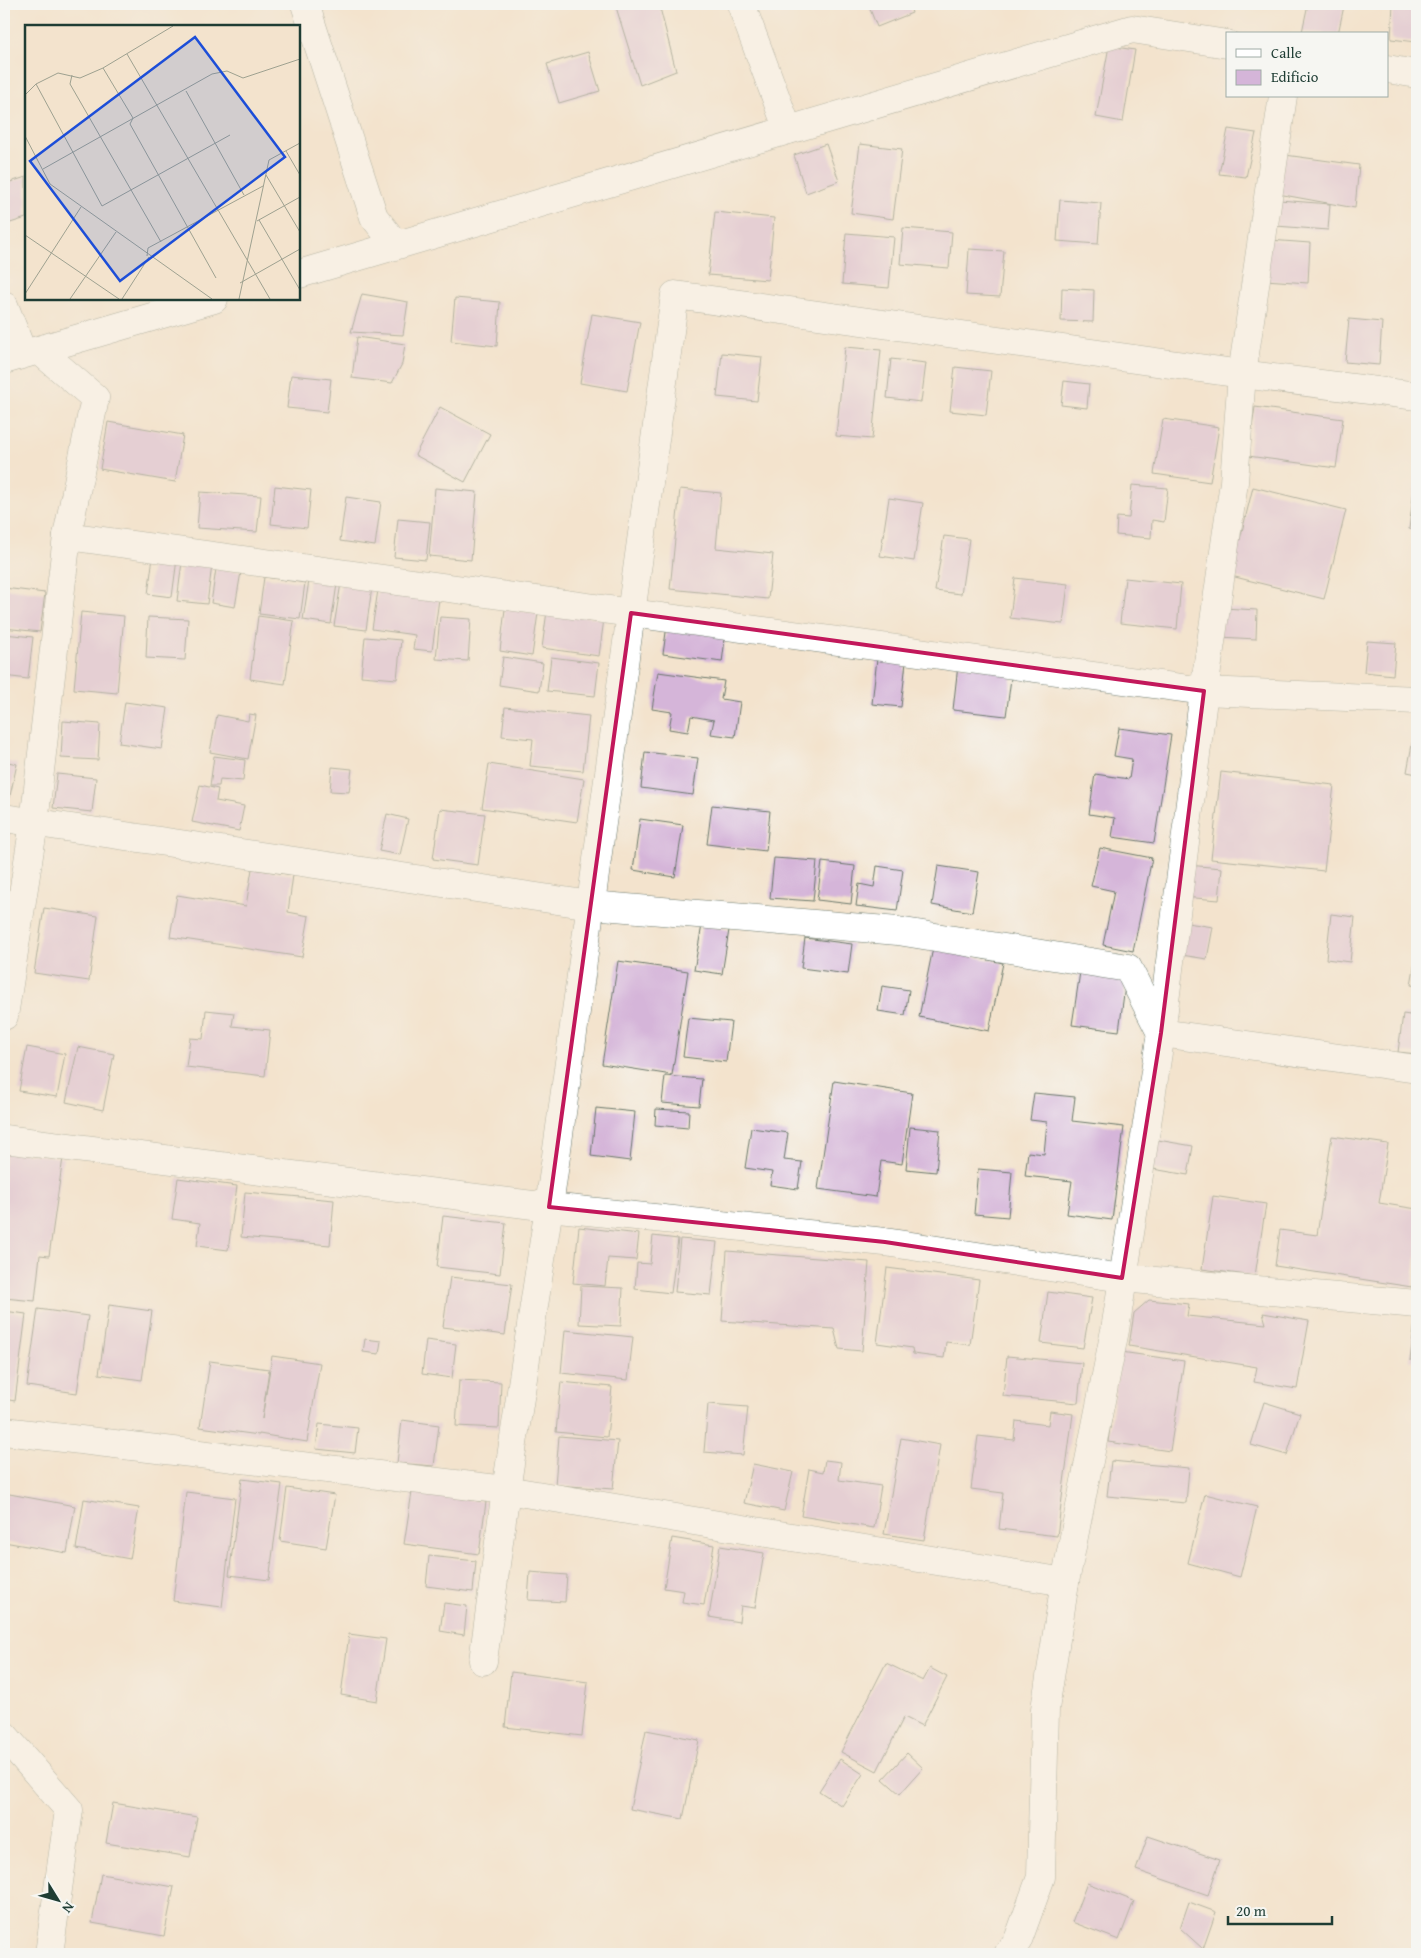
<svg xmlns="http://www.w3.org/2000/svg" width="1421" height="1958" font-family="'Gentium Book Plus',serif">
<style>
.building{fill:#d5b5d9}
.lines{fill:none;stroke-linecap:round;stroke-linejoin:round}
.street-casing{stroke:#69776a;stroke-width:29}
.street{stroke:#fff;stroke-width:28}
.marked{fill:none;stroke:#c2185b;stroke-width:4;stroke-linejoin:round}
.inset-road{fill:none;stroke:#9ea190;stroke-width:1}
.view{fill:#1d4ed8;fill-opacity:0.15;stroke:#1d4ed8;stroke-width:2.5}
.inset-edge{fill:none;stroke:#1f3d34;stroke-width:2.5}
</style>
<rect width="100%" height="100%" fill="#f6f6f2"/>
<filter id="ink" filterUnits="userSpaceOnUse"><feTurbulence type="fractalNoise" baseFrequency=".02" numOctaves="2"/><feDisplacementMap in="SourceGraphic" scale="10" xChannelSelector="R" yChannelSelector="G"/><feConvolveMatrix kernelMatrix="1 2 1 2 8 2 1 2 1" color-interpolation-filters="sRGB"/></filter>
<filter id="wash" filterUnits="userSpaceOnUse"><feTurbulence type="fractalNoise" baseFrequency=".0096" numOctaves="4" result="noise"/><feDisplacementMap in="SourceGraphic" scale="20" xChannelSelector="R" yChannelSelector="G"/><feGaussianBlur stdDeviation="1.12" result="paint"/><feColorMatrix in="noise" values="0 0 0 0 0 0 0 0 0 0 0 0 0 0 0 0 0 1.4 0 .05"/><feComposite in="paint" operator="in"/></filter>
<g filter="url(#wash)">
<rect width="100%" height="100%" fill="#f3e3cd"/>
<g id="blocks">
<g class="building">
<path d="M627,4H659L676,71L640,85L616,7Z"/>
<path d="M868,4H909L912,13L877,27Z"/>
<path d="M1308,4H1332L1344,6L1338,34L1302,32Z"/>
<path d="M1393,4H1417L1416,42L1391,39Z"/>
<path d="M1109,46L1135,50L1123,122L1096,117Z"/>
<path d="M588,52L600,91L559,103L547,64Z"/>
<path d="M1228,129L1256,133L1246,177L1219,174Z"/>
<path d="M826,144L839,181L806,193L794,155Z"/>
<path d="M860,144L902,149L893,219L851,213Z"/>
<path d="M1285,155L1359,165L1355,208L1278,194Z"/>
<path d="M26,177V218L4,225V184Z"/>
<path d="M1060,200L1101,203L1098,244L1057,241Z"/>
<path d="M1279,200L1330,204L1328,230L1276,226Z"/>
<path d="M715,212L774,218L768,280L708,275Z"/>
<path d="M1416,218H1417V237H1414Z"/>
<path d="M903,228L952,232L949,268L900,264Z"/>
<path d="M846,233L894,237L889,288L842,284Z"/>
<path d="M1269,240L1310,243L1308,283L1265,280Z"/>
<path d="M969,249L1004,251L1000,297L966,295Z"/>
<path d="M1062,288L1094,290L1093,322L1061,321Z"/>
<path d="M362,294L408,302L403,335L351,332Z"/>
<path d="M455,298L500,302L497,346L451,341Z"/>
<path d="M592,314L640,322L627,391L580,383Z"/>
<path d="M1349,319L1382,322L1379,365L1345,362Z"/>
<path d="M357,337L405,344L402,364L392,383L352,378Z"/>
<path d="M845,347L881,350L872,439L836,436Z"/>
<path d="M722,353L762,357L757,401L717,397Z"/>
<path d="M891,359L926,363L921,402L887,398Z"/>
<path d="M955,367L991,371L986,415L950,411Z"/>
<path d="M291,375L331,379L327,412L287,408Z"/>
<path d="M1064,381L1089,384L1087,408L1061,405Z"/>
<path d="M440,407L490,434L465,482L415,455Z"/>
<path d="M1255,407L1343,419L1336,468L1248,456Z"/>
<path d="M1163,419L1219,427L1210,482L1154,474Z"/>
<path d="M108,422L183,435L175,482L100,469Z"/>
<path d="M1416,473H1417V530L1409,529Z"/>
<path d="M1132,485L1168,488L1164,522L1152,520L1151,538L1116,535L1117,517L1129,518Z"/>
<path d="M275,486L311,490L307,528L271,524Z"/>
<path d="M1253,487L1346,510L1324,599L1231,576Z"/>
<path d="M435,488L477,492L471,560L429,556Z"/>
<path d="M680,489L721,493L716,548L773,554L768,599L670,589Z"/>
<path d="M200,492L261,496L257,532L197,528Z"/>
<path d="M346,497L381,502L375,546L340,541Z"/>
<path d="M889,498L923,503L914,561L880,556Z"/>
<path d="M398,519L430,522L426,560L394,557Z"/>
<path d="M944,536L969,539L961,594L935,591Z"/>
<path d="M153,557L177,559L172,597L148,594Z"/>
<path d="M182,562L212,565L207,604L177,601Z"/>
<path d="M216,569L241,572L235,607L211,603Z"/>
<path d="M264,577L305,583L300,619L259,614Z"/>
<path d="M1015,578L1068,584L1063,624L1010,618Z"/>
<path d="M1125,578L1181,584L1177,629L1120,623Z"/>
<path d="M309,580L337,584L331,624L303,620Z"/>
<path d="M341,583L372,587L366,630L334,626Z"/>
<path d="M4,588L45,593L40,632L4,628Z"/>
<path d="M378,590L439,599L432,651L413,649L415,635L372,629Z"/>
<path d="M1223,608L1257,610L1256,639L1220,637Z"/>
<path d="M505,609L538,613L532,656L500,651Z"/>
<path d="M547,611L604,619L599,656L542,648Z"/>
<path d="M81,612L124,616L117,693L74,689Z"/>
<path d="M258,616L294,621L285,684L250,679Z"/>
<path d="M148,617L188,619L185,660L146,658Z"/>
<path d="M440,617L471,619L468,661L436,659Z"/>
<path d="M667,625L726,632L722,662L663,654Z"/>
<path d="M4,634L33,637L28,679L4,676Z"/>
<path d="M365,637L401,640L397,679L361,676Z"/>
<path d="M1367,641L1396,643L1393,675L1364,672Z"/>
<path d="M503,657L543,663L539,691L499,685Z"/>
<path d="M551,657L599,663L595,696L547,691Z"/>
<path d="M877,658L906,662L901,707L872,704Z"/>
<path d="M958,665L1012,671L1006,716L953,710Z"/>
<path d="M658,672L724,681L721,699L740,702L735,737L711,734L714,720L691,716L688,732L669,729L672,712L652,709Z"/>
<path d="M125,702L168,708L162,749L119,743Z"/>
<path d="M505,707L589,716L583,771L530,766L533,739L502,736Z"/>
<path d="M249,714L256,715L248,759L210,752L217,715L248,721Z"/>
<path d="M63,721L100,724L98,760L61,758Z"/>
<path d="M1119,728L1171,735L1154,843L1112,837L1115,818L1089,814L1095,774L1129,779L1132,759L1114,756Z"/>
<path d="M1415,728H1417V774L1407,772Z"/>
<path d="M645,752L698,758L693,795L641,788Z"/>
<path d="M214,756L245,760L243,781L220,779L219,786H210Z"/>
<path d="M4,761L17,764L8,805L4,804Z"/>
<path d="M489,764L584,779L577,822L482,808Z"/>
<path d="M332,767L352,769L349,792L330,791Z"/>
<path d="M1221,772L1334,785L1324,871L1211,859Z"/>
<path d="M57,774L96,778L92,812L53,808Z"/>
<path d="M200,785L218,789L216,801L244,806L239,831L192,822Z"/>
<path d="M712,805L770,811L766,851L707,844Z"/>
<path d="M440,809L485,814L478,865L433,859Z"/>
<path d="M387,814L408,819L400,855L379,851Z"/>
<path d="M640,819L683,825L675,877L633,870Z"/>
<path d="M4,822L11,823L5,868H4Z"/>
<path d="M1100,848L1152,858L1133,951L1103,945L1114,891L1091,886Z"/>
<path d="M774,858L817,861L813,901L770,898Z"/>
<path d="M822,862L855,866L851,904L817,900Z"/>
<path d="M1187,865L1222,868L1219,900L1183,897Z"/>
<path d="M877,866L903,870L897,911L856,906L859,884L874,887Z"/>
<path d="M938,866L979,872L972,912L932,905Z"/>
<path d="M252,869L293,875L288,912L309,916L302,957L170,937L177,895L246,906Z"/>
<path d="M44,908L98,916L89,981L34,973Z"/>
<path d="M1331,914L1355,917L1350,962L1326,959Z"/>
<path d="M1181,922L1213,927L1207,959L1175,954Z"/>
<path d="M702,925L729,930L722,974L694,970Z"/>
<path d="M805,938L852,944L848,974L801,968Z"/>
<path d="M933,948L1003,963L989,1031L919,1017Z"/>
<path d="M1416,956H1417V986L1411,985Z"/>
<path d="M618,961L688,971L672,1075L602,1064Z"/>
<path d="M1080,972L1126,979L1119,1031L1072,1025Z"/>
<path d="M882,986L909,990L905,1015L878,1011Z"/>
<path d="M206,1010L234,1013L232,1026L270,1030L265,1076L186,1067L190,1038L203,1039Z"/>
<path d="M1403,1014L1417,1016V1054L1398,1052Z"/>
<path d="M688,1018L731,1022L726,1062L683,1057Z"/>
<path d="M27,1047L65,1054L57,1097L19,1091Z"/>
<path d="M78,1047L114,1054L103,1110L66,1102Z"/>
<path d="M665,1076L702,1079L699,1106L662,1103Z"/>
<path d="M834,1081L912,1093L902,1164L881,1161L876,1197L818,1189Z"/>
<path d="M1034,1093L1075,1097L1072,1121L1124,1127L1112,1220L1067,1214L1072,1181L1025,1176L1028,1152L1044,1154L1047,1122L1030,1120Z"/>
<path d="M596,1108L635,1112L630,1161L591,1156Z"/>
<path d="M656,1109L689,1111L688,1128L655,1125Z"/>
<path d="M910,1127L940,1130L936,1172L906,1169Z"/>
<path d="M751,1128L788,1133L784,1160L802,1162L798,1189L770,1185L772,1172L745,1168Z"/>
<path d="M1332,1136L1388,1144L1379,1203L1417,1209V1249L1412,1287L1275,1266L1280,1230L1317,1235Z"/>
<path d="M1152,1139L1193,1146L1188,1175L1147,1168Z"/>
<path d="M6,1151L63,1158L49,1256L40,1255L35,1301L4,1298V1165Z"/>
<path d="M978,1169L1012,1172L1008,1217L974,1214Z"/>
<path d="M178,1178L237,1186L228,1250L197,1246L200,1223L172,1219Z"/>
<path d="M245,1192L334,1200L330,1245L241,1237Z"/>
<path d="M1213,1196L1266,1204L1255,1276L1202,1269Z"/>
<path d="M443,1216L506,1223L500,1274L437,1267Z"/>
<path d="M579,1227L639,1234L636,1260L608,1258L605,1286L573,1283Z"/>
<path d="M653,1236L678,1239L671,1293L635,1289L637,1263L650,1264Z"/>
<path d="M680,1239L717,1242L711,1295L675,1292Z"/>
<path d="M727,1251L869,1262L862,1351L839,1349L834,1329L722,1321Z"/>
<path d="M887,1268L979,1280L970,1345L946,1342L944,1358L913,1354L912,1348L877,1343Z"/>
<path d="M450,1277L512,1284L505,1335L443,1327Z"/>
<path d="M581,1286L623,1288L621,1326L579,1324Z"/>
<path d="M1048,1292L1092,1298L1083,1348L1041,1343Z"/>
<path d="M1149,1300L1189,1304L1187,1316L1266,1324L1263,1313L1309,1321L1297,1389L1254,1382L1257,1367L1129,1346L1134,1313Z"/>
<path d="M109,1305L152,1311L142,1380L99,1374Z"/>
<path d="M38,1309L88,1316L77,1393L27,1386Z"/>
<path d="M4,1311L26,1314L15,1401L4,1399Z"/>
<path d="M1416,1314H1417V1361L1410,1360Z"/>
<path d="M565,1330L633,1337L628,1380L561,1373Z"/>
<path d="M365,1339L381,1341L379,1354L363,1352Z"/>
<path d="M426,1340L456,1344L452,1378L422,1374Z"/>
<path d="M1121,1352L1184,1361L1170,1451L1108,1442Z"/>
<path d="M272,1356L320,1363L307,1442L259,1434V1435L200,1427L210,1361L269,1369L262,1419Z"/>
<path d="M1007,1356L1082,1363L1078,1403L1003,1396Z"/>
<path d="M459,1380L501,1382L499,1428L456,1426Z"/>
<path d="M561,1382L612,1387L607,1437L556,1432Z"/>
<path d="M1264,1402L1300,1413L1287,1455L1251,1445Z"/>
<path d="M708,1404L748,1407L743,1455L704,1452Z"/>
<path d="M1050,1411L1073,1414L1057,1536L999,1529L1003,1493L971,1489L978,1436L1014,1440L1016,1421L1048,1425Z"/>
<path d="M402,1420L439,1425L434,1466L397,1463Z"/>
<path d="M319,1424L358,1428L355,1453L316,1449Z"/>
<path d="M559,1436L618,1441L613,1489L555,1485Z"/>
<path d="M901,1438L940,1445L924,1540L884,1534Z"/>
<path d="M825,1460L841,1462L839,1480L881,1486L874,1528L801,1516L809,1469L823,1472Z"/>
<path d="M1111,1461L1189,1468L1186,1503L1107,1496Z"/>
<path d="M753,1464L793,1472L784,1511L744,1503Z"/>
<path d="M242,1479L282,1484L269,1580L229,1575Z"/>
<path d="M287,1488L335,1495L326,1548L280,1541Z"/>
<path d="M186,1492L235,1498L222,1607L173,1601Z"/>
<path d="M412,1492L486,1502L479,1554L404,1544Z"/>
<path d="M4,1493L75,1506L67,1553L4,1542Z"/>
<path d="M1205,1494L1257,1507L1240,1577L1188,1563Z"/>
<path d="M84,1499L139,1508L130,1559L76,1549Z"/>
<path d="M672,1538L714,1545L704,1605L682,1602L684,1591L664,1588Z"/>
<path d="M720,1546L764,1553L755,1608L741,1606L739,1622L709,1617Z"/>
<path d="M429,1556L476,1561L473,1592L426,1586Z"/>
<path d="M530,1572L567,1575L565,1602L528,1600Z"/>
<path d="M444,1603L467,1606L464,1635L440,1631Z"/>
<path d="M349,1634L386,1639L377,1701L341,1695Z"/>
<path d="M886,1663L923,1681L930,1668L947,1677L922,1726L904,1717L877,1771L841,1752Z"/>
<path d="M511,1672L588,1682L582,1736L505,1727Z"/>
<path d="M646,1730L699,1740L683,1819L630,1809Z"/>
<path d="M907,1753L923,1768L900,1794L883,1779Z"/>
<path d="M840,1759L863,1774L842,1806L819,1791Z"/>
<path d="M113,1803L197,1817L190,1857L106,1843Z"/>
<path d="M1148,1836L1220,1860L1208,1895L1136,1870Z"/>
<path d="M101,1874L174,1887L164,1936L92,1923Z"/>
<path d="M1087,1883L1134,1901L1119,1940L1072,1922Z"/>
<path d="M1189,1902L1216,1912L1203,1949L1180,1928Z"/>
</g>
</g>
</g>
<g filter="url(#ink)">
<use href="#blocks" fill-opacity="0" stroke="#69776a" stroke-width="1"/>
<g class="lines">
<g class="street-casing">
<g id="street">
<path d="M305,4L374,217L396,245"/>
<path d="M741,4L788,130"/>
<path d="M1387,69L1417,74"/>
<path d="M299,274L1132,29L1227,44"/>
<path d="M4,305L23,354"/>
<path d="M4,360L214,299"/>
<path d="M67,536L1204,691L1417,700"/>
<path d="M4,818L591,905L898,931L1128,968L1161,1033L1417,1069"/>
<path d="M4,1016L34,823L67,536L95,398L39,350"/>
<path d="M4,1139L549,1207L885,1242L1122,1278L1417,1304"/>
<path d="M4,1431L506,1490L1065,1582"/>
<path d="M483,1661L506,1490L549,1207L675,295L1242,374L1417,396"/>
<path d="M4,1735L69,1810L49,1954"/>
<path d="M1008,1954L1018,1940L1041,1877L1045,1709L1065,1582L1115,1330L1161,1033L1204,691L1234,482L1242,374L1283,96"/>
</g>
</g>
<use href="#street" class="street"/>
</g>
</g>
<path d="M0 0H1421V1958H0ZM631,613L1204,691L1161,1033L1122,1278L885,1242L549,1207Z" fill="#f3e3cd" fill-opacity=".55" fill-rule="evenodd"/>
<path class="marked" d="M631,613L1204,691L1161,1033L1122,1278L885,1242L549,1207Z"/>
<g transform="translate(25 25)">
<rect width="275" height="275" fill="#f3e3cd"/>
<path class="inset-road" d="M102,29L245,274M78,43L108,93L105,99L191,253M47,50L45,59L136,217M11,59L77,181L205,110M161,66L219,170M0,70L11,59L33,48L55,53L78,43L148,1M0,111L25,159L187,274M261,126L275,150M18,144L187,49L202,46L218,53L275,34M241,150L275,207M234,195L275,265M232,196L275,172M0,210L94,274M122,231L123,223L238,161M215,258L275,224M0,269L56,182M45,274L91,207M97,274L124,232M214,274L244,135L275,118"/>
<path class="view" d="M170,12L260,132L95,256L5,136Z"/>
<rect width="275" height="275" class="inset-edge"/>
</g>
<rect width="1421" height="1958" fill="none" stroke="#f6f6f2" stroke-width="20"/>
<rect x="1226" y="32" width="162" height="65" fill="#f6f6f2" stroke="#a0aca6"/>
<rect x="1236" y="49" width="25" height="8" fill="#ffffff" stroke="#a0aca6"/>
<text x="1271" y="58" font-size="15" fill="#1f3d34">Calle</text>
<rect x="1236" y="70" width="25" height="15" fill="#d5b5d9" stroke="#a0aca6"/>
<text x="1271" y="82" font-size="15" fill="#1f3d34">Edificio</text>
<g transform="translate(58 1900) rotate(127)" stroke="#f6f6f2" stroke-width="4" paint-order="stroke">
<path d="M0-4L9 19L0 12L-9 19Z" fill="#1f3d34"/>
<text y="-8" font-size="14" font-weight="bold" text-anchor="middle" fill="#1f3d34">N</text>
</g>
<path d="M1228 1916v8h104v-8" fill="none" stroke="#1f3d34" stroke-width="2.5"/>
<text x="1236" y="1916" font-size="15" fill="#1f3d34" stroke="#f6f6f2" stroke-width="4" paint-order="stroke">20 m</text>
</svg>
